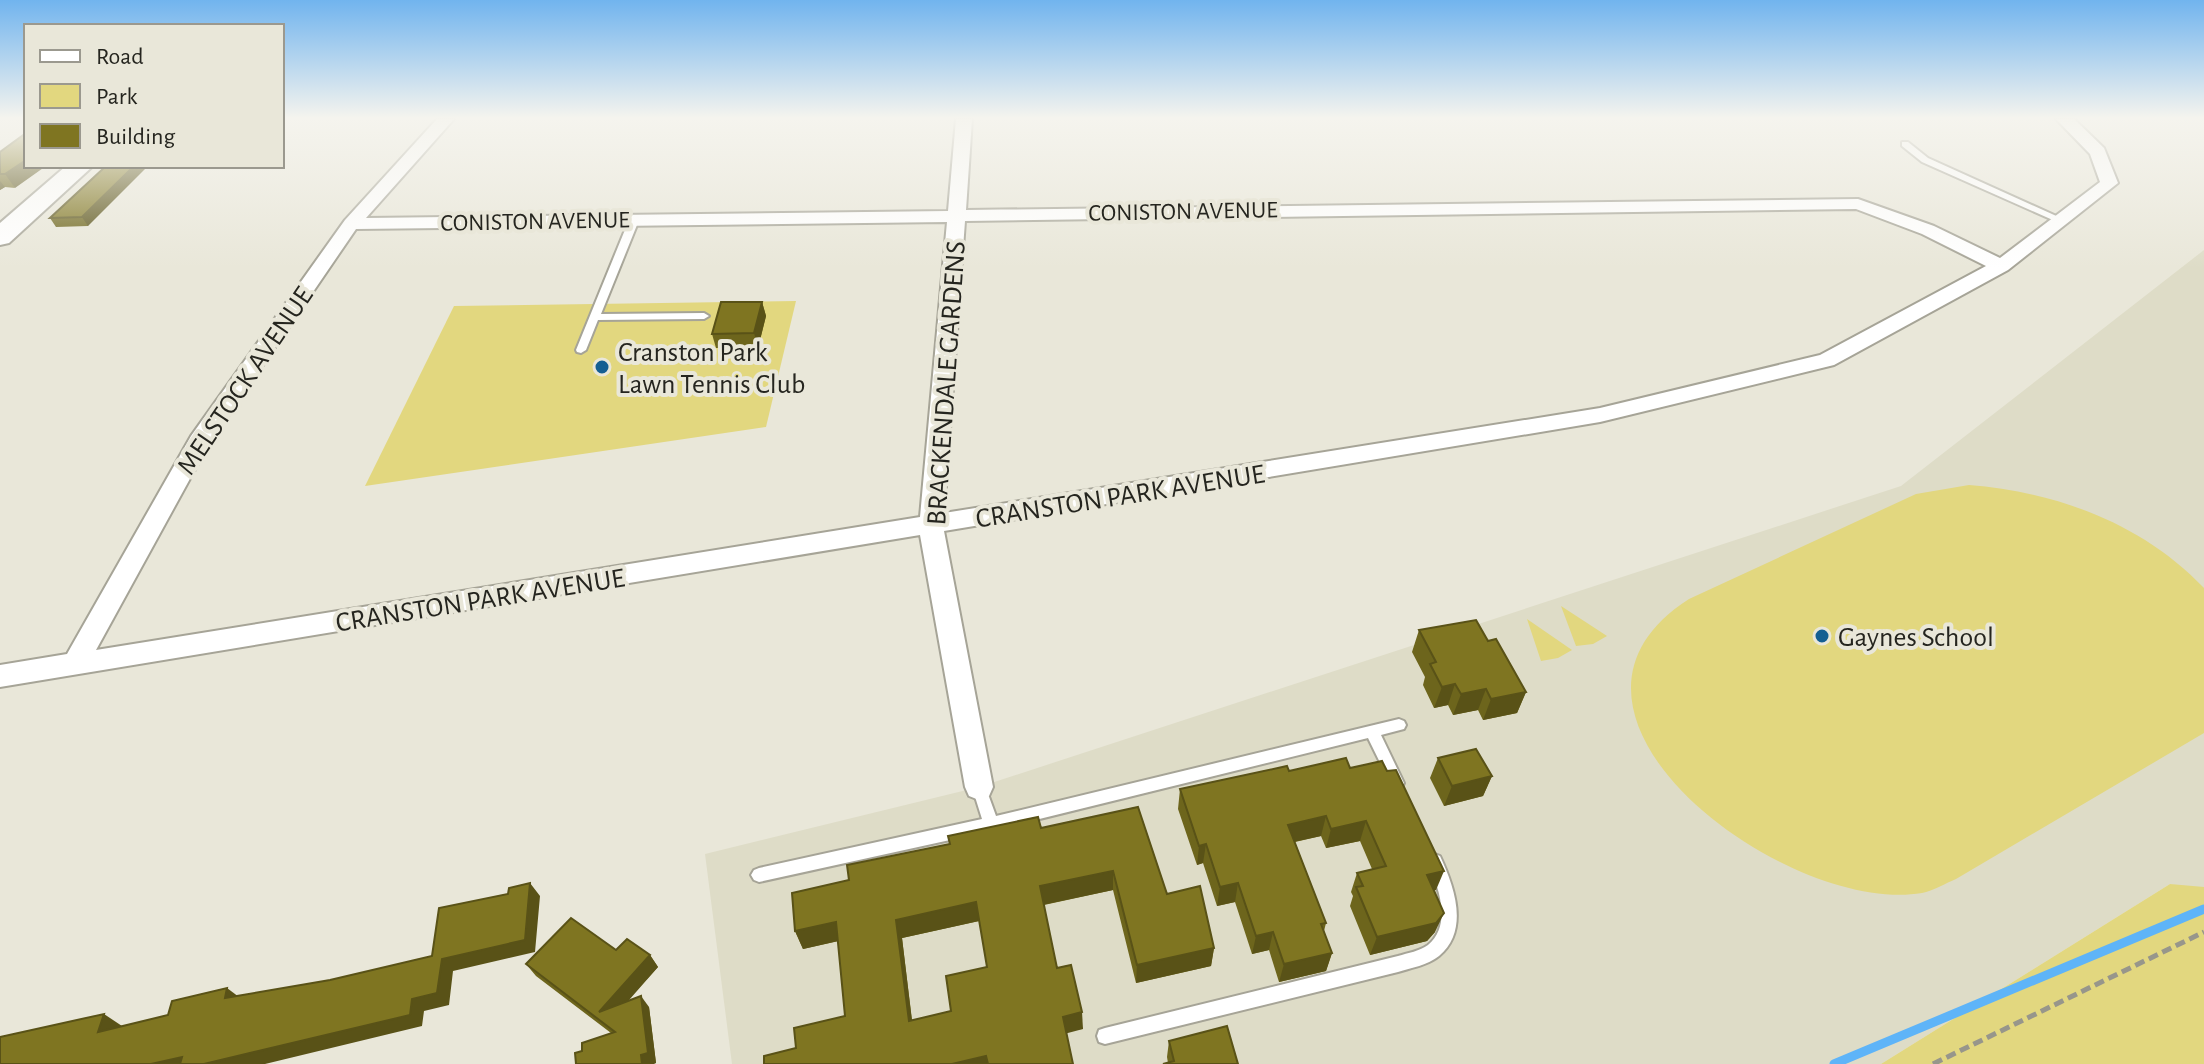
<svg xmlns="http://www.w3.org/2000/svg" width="2204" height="1064" font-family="'Alegreya Sans',sans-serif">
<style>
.built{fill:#dedcc7}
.green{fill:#e2d77f}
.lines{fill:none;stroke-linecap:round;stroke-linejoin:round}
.stream{stroke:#5eb4f8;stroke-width:9}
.service-casing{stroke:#a6a497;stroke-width:4}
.minor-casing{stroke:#a6a497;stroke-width:4}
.secondary-casing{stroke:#a6a497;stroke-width:4}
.path{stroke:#97968b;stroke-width:5;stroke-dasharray:10 5;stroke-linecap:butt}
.service{fill:#fff;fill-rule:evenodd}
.minor{fill:#fff;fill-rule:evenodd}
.secondary{fill:#fff;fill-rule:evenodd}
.wall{fill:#6d651c;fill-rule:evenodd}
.shaded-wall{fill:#595217}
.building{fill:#7f7521;stroke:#595217;stroke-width:2;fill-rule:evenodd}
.poi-dot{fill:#145f92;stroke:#e9e7d9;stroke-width:3}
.labels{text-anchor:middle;stroke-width:8;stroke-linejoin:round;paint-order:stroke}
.far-street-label{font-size:24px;fill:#25251f;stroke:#e9e7d9}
.poi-label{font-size:28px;fill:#25251f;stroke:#e9e7d9;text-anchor:start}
.street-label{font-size:28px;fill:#25251f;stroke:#e9e7d9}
</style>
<rect width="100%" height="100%" fill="#e9e7d9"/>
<path class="built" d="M2204,250V892L2170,884L1881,1064H732L705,854L979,787L1901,486Z"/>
<g class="green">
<path d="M796,301L766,427L365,486L454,306Z"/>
<path d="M1969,485C2056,492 2142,523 2204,588V733L1956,879C1946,883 1933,891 1922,893C1787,916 1511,713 1689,599L1916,494Z"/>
<path d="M1561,606L1607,636L1593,644L1576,646Z"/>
<path d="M1527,619L1572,650L1558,658L1541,661Z"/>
<path d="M2170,884L2204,887V1064H1881Z"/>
</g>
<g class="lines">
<path class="stream" d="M1834,1064L2204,909"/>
<g class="service-casing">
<g id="service">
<path d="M1902,142H1908L1928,158L2063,219L2061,221H2055L1922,162L1902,146Z"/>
<path d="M634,217L639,220L601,314L704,313L709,316L704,319L598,320L586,350L581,353L577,352L576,350L629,220Z"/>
<path d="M1399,719L1404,721L1406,725L1404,729L1381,735L1404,783L1402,787L1397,789L1392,787L1368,738L991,831L759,882L754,880L751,875L754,870L759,868L982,819L972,787L974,783L979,781L984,783L996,816Z"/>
<path d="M1435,854L1440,856C1454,886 1470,930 1439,956C1428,965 1411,968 1398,972L1105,1044L1099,1042L1097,1036L1099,1030L1105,1028L1398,956C1408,953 1420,951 1428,945C1453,924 1438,885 1427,861L1430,856Z"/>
</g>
</g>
<g class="minor-casing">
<path id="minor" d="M437,119H454L366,218L948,211L956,119H972L966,210L1858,199L1934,226L2000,258L2100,182L2090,154L2056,119H2074L2104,148L2118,183L2008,270L1834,365L1600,422L944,531L993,787L989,796L979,800L969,796L965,787L920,535L0,687V665L67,654L191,436L345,220ZM1856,209L1922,234L1986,266L1820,355L1600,408L944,513L965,221ZM947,222L920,517L96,650L209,444L356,229Z"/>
</g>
<g class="secondary-casing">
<path id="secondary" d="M66,166H93L9,243L0,245V223Z"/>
</g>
<path class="path" d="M1933,1064L2204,932"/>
<use href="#service" class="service"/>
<use href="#minor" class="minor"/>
<use href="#secondary" class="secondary"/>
</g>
<g class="wall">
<path d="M0,152L15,188L5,187L0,190Z"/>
<path d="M106,166L88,226L56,227L50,218Z"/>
<path d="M762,302L766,316L758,348H716L712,334Z"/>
<path d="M1419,630L1488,641L1526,692L1517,713L1483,720L1478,710L1453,715L1448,705L1434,708L1423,685L1425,677L1412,652Z"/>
<path d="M1438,758L1492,776L1483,796L1444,806L1430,778Z"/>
<path d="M1350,768L1436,890H1434L1435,932L1427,941L1370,955L1350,906L1353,896L1351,892L1357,873L1372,869L1360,841L1326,848L1321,836L1295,842L1326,923L1324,931L1332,953L1326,971L1279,982L1269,950L1252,954L1235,902L1217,906L1203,863L1197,865L1178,809L1180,789L1289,771Z"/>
<path d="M1041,828L1167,894L1214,948L1211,966L1136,983L1113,890L1044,905L1057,968L1083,1029L796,1048L845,1016L838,941L803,949L795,931L849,880ZM979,921L987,967L951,1011L912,1020L902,938Z"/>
<path d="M650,955L658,967L627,1001L649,1007L656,1063L576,1064L582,1051L611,1033L536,976L526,964Z"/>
<path d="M1169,1041L1238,1064L1168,1063L1167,1057Z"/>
</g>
<g class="shaded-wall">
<path d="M26,160V166H46L15,188L5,174Z"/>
<path d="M134,166H148L88,226L82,217Z"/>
<path d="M0,181L5,187L0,190Z"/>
<path d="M762,302L766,316L758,348L754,333Z"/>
<path d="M1455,684L1448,705L1434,708L1442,687Z"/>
<path d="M1486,689L1478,710L1453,715L1461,694Z"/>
<path d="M1526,692L1517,713L1483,720L1491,699Z"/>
<path d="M1492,776L1483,796L1444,806L1452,786Z"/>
<path d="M1326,816L1321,836L1284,844L1288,825Z"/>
<path d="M1366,821L1360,841L1326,848L1331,829Z"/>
<path d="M1206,844L1203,863L1197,865L1199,846Z"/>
<path d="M1113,871V890L1042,905L1040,886Z"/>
<path d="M1444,871L1436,890L1419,893L1427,875Z"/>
<path d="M530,883L540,896L535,952L453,971L449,1005L424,1011L422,1026L265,1064H204L412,999L442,959Z"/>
<path d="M1238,883L1235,902L1217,906L1220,887Z"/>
<path d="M976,902L979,921L902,938L914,1038L909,1021L896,920Z"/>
<path d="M1444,913L1435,932L1427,941L1370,955L1377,937Z"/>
<path d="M836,922L843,940L803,949L795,931Z"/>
<path d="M1273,932L1269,950L1252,954L1256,936Z"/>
<path d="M1214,948L1211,966L1136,983L1137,965Z"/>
<path d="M1332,953L1326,971L1279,982L1284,964Z"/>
<path d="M650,955L658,967L608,1024L599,1012Z"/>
<path d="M227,988L243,1000L225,998Z"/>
<path d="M641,996L649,1007L656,1063L654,1064H642Z"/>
<path d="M1082,1012L1083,1029L1064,1034L1063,1017Z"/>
<path d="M104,1014L122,1026L98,1032Z"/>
<path d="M986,1056L988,1064H952Z"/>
<path d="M182,1057L194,1064H151Z"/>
</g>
<g class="building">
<path d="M26,133V160L5,174H0V152Z"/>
<path d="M106,166H134L82,217L50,218Z"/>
<path d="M721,302H762L754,333L712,334Z"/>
<path d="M1476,620L1488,641L1496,639L1526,692L1491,699L1486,689L1461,694L1455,684L1442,687L1430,664L1436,662L1419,630Z"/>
<path d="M1476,749L1492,776L1452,786L1438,758Z"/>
<path d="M1346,758L1350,768L1382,761L1387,771L1396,770L1444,871L1427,875L1444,913L1436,923L1377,937L1356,887L1363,886L1357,873L1386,866L1366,821L1331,829L1326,816L1288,825L1326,923L1321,924L1332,953L1284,964L1273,932L1256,936L1238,883L1220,887L1206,844L1199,846L1180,789L1287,766L1289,771Z"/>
<path d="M1138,807L1167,894L1200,886L1214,948L1137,965L1113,871L1040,886L1057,968L1071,965L1082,1012L1063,1017L1073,1064H988L986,1056L952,1064H764V1056L796,1048L794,1028L845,1016L836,922L795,931L792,893L849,880L847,865L950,844L948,836L1038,817L1041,828ZM976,902L987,967L946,976L951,1011L909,1021L896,920Z"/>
<path d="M530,883L525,940L442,959L437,993L412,999L410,1015L204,1064H180L182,1057L151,1064H0V1037L104,1014L98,1032L168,1015L172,1001L227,988L225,998L330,980L432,956L439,908L508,894L509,888Z"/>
<path d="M571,918L616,950L627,939L650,955L599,1012L641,996L648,1053L641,1055L642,1064H576L575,1053L582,1051V1043L615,1032L526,964Z"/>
<path d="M1227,1026L1238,1064H1163L1174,1061L1169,1041Z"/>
</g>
<linearGradient id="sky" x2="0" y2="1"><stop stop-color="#71b4ee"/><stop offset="0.44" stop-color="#f5f4ee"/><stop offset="1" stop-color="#f5f4ee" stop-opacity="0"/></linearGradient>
<rect width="2204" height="268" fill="url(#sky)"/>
<g class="poi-dot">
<circle cx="602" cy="367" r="8"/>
<circle cx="1822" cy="636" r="8"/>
</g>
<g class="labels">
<g class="far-street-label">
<text transform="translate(1183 211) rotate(-1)" y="8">CONISTON AVENUE</text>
<text transform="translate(535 221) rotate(-1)" y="8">CONISTON AVENUE</text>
</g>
<g class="poi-label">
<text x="618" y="361">Cranston Park<tspan x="618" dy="32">Lawn Tennis Club</tspan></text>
<text x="1838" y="646">Gaynes School</text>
</g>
<g class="street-label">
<text transform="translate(244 380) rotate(-56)" y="10">MELSTOCK AVENUE</text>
<text transform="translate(945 383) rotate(-86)" y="10">BRACKENDALE GARDENS</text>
<text transform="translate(1120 495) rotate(-9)" y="10">CRANSTON PARK AVENUE</text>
<text transform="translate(480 599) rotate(-9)" y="10">CRANSTON PARK AVENUE</text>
</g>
</g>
<rect x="24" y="24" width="260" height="144" fill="#e9e7d9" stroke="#9b998f" stroke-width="2"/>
<rect x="40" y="50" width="40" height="12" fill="#ffffff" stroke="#9b998f" stroke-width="2"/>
<text x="96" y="64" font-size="24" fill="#25251f">Road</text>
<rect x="40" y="84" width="40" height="24" fill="#e2d77f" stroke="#9b998f" stroke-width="2"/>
<text x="96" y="104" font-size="24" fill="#25251f">Park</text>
<rect x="40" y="124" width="40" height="24" fill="#7f7521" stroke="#9b998f" stroke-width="2"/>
<text x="96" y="144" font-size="24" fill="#25251f">Building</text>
</svg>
